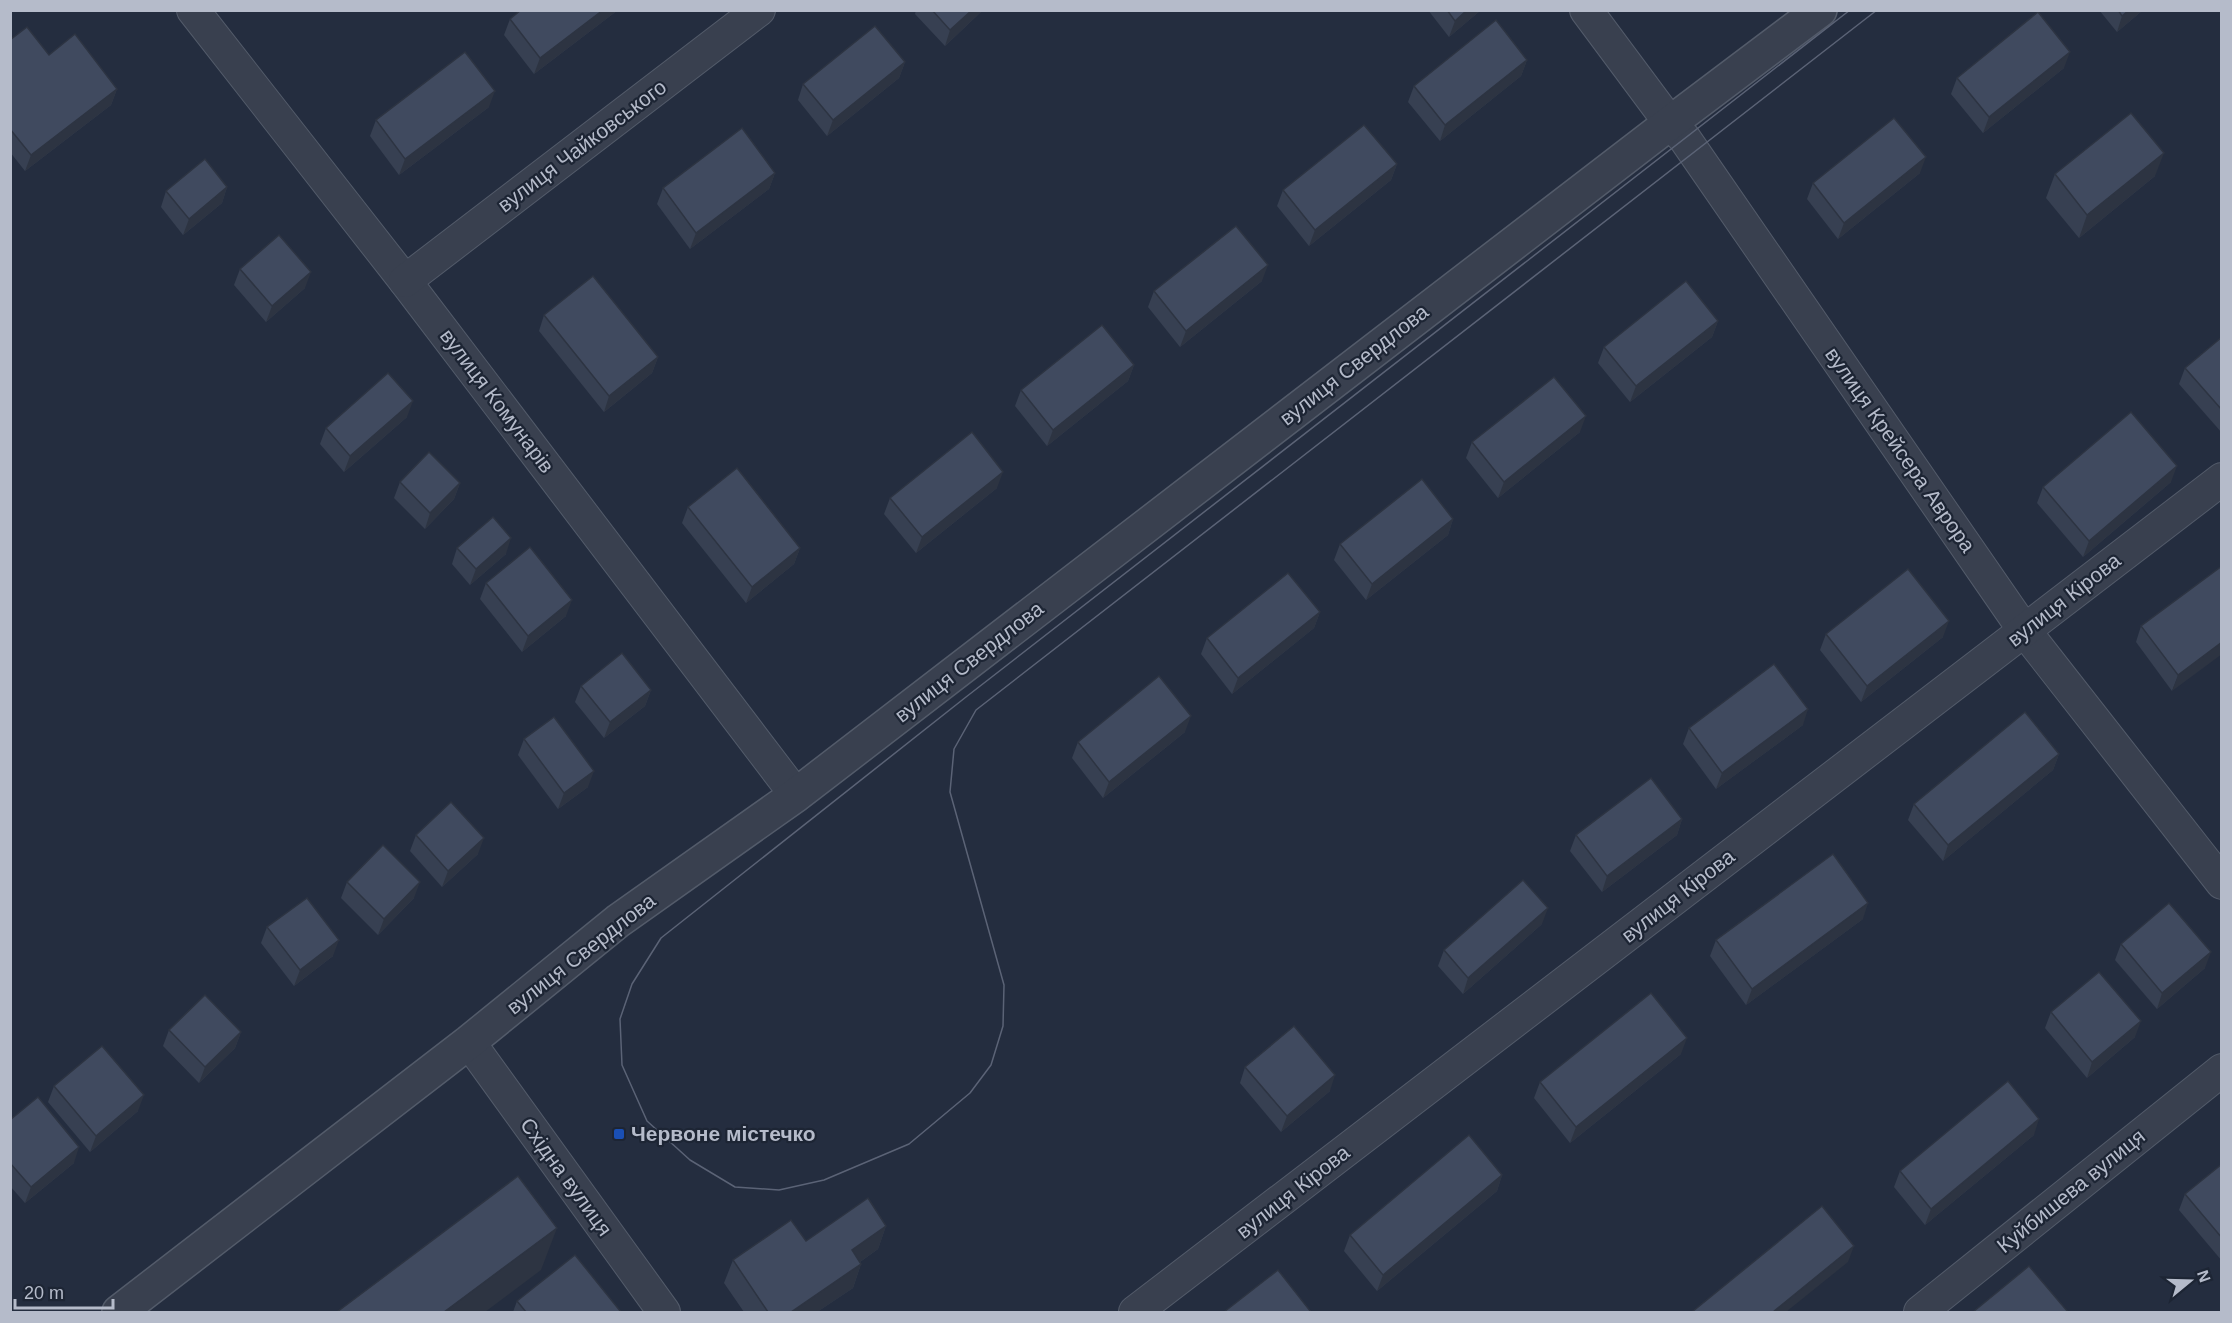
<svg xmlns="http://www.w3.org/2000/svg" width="2232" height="1323" font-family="Arial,sans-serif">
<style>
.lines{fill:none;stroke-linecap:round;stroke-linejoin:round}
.minor-casing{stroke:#535b6a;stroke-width:34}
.tertiary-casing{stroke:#535b6a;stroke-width:36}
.minor{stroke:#39404f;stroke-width:32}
.tertiary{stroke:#39404f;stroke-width:33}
.tram{stroke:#5b6376;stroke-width:1.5}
.wall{fill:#374052}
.shaded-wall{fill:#2d3442}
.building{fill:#404a5f;stroke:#2d3442;stroke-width:1.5}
.transit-dot{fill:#1a4fb4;stroke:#1d2534;stroke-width:2}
.labels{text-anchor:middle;stroke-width:4.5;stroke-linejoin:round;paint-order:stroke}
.street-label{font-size:21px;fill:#b5bbca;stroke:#1d2534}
.poi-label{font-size:21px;font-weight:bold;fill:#b5bbca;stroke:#1d2534;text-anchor:start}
</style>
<rect width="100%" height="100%" fill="#242d3f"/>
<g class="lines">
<g class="minor-casing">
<g id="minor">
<path d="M193,10L405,281L796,795"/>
<path d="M1586,10L1670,123L1685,139L2024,630L2222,883"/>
<path d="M405,281L759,10"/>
<path d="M469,1042L664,1312"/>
<path d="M1135,1312L2222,479"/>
<path d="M1920,1312L2222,1070"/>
</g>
</g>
<g class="tertiary-casing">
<path id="tertiary" d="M119,1312L469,1042L618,921L796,795L1670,123L1820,10"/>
</g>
<use href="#minor" class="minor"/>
<use href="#tertiary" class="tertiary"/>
<path class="tram" d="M1850,10L966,697L661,938L632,984L620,1019L622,1065L647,1121L690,1160L735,1187L779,1190L824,1180L909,1144L970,1093L991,1065L1003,1026L1004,985L950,792L954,749L976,710L1877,10"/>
</g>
<g class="wall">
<path d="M618,10L534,74L504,35L510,19Z"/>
<path d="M916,10H983L945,46L915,14Z"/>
<path d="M1428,10H1481L1449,37Z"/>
<path d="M2099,10H2143L2117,32Z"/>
<path d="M10,40L49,55L117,89L111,105L25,171L10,152Z"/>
<path d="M1527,60L1521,76L1440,141L1408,102L1414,86Z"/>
<path d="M905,62L899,78L827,136L798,100L803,84Z"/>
<path d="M2064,68L1983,133L1951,94L1957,78Z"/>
<path d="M489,107L399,175L370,136L376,120Z"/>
<path d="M1397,164L1391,180L1309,246L1277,206L1283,190Z"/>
<path d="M775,173L769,189L690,249L657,204L663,188Z"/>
<path d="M1920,173L1838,239L1807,199L1813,183Z"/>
<path d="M2055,174L2155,176L2079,238L2046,198Z"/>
<path d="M227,187L222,203L183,235L161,207L166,191Z"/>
<path d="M240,269L305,288L266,322L234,285Z"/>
<path d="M1262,281L1180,347L1148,307L1154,291Z"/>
<path d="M544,315L658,357L652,373L604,412L539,331Z"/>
<path d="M1718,321L1712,337L1630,402L1598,363L1604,347Z"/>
<path d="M2222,337V433L2179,384L2185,368Z"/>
<path d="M1134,365L1128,381L1047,446L1015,406L1021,390Z"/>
<path d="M407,417L344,472L320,444L326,428Z"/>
<path d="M1580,432L1498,498L1466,458L1472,442Z"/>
<path d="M400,482L460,483L454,499L425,529L394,498Z"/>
<path d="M2171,482L2083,557L2037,503L2043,487Z"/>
<path d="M997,488L916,553L884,514L890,498Z"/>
<path d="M688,507L800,548L794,564L746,603L682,523Z"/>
<path d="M1453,519L1448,535L1366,600L1334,560L1340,544Z"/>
<path d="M457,548L506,554L470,585L452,564Z"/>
<path d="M2222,566L2172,691L2136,642L2141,626Z"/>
<path d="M486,583L566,616L522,652L480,599Z"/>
<path d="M1320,612L1314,628L1232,694L1201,654L1207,638Z"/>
<path d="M1826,634L1943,637L1861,702L1820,650Z"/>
<path d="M581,686L651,690L645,706L604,738L575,702Z"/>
<path d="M1803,725L1716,789L1683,744L1689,728Z"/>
<path d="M1185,732L1103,798L1072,758L1078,742Z"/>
<path d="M524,739L588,787L558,809L518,755Z"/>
<path d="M2059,754L2053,770L1943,861L1908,820L1914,804Z"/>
<path d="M1682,819L1677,835L1602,892L1570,851L1576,835Z"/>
<path d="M416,835L478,854L442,887L410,851Z"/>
<path d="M347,882L414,898L378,935L341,898Z"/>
<path d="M1863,919L1746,1005L1710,956L1716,940Z"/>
<path d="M1542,924L1463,994L1438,966L1444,950Z"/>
<path d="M267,927L333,956L294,986L261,943Z"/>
<path d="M2121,944L2205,968L2157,1009L2115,960Z"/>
<path d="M2051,1012L2135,1037L2087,1078L2045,1028Z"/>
<path d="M169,1030L241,1032L235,1048L199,1083L163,1046Z"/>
<path d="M1681,1054L1570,1143L1534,1098L1540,1082Z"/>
<path d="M1245,1067L1330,1091L1281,1132L1240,1083Z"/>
<path d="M54,1086L138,1111L90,1152L48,1102Z"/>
<path d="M10,1120L74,1163L25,1203L10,1186Z"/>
<path d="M2034,1135L1925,1225L1894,1187L1900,1171Z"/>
<path d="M2222,1164V1261L2179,1210L2185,1194Z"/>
<path d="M1502,1175L1497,1191L1377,1291L1344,1251L1350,1235Z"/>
<path d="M886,1226L878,1249L860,1262L861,1264L853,1288L817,1312H744L724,1283L733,1260L806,1241Z"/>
<path d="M517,1301L621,1312H513Z"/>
</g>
<g class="shaded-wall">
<path d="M603,10H618L534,74L540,58Z"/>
<path d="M972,10H983L945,46L950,30Z"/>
<path d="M1467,10H1481L1449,37L1455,21Z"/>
<path d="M2129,10H2143L2117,32L2122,16Z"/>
<path d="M2070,52L2064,68L1983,133L1989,117Z"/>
<path d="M1527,60L1521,76L1440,141L1445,125Z"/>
<path d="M905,62L899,78L827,136L833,120Z"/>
<path d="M117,89L111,105L25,171L31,155Z"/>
<path d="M495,91L489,107L399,175L405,159Z"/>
<path d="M2164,153L2155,176L2079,238L2087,215Z"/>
<path d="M1926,157L1920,173L1838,239L1844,223Z"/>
<path d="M1397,164L1391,180L1309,246L1315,230Z"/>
<path d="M775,173L769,189L690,249L696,233Z"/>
<path d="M227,187L222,203L183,235L189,219Z"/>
<path d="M1268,265L1262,281L1180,347L1186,331Z"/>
<path d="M311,272L305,288L266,322L272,306Z"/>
<path d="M1718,321L1712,337L1630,402L1636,386Z"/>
<path d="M658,357L652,373L604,412L609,396Z"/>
<path d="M1134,365L1128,381L1047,446L1053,430Z"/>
<path d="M413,401L407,417L344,472L350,456Z"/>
<path d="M1586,416L1580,432L1498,498L1504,482Z"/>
<path d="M2177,466L2171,482L2083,557L2089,541Z"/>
<path d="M1003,472L997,488L916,553L922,537Z"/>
<path d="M460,483L454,499L425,529L430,513Z"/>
<path d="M1453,519L1448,535L1366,600L1372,584Z"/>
<path d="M511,538L506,554L470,585L476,569Z"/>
<path d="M800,548L794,564L746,603L752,587Z"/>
<path d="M572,600L566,616L522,652L528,636Z"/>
<path d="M1320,612L1314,628L1232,694L1238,678Z"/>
<path d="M1949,621L1943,637L1861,702L1867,686Z"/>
<path d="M2222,642V654L2172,691L2178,675Z"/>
<path d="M651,690L645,706L604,738L610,722Z"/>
<path d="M1808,709L1803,725L1716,789L1722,773Z"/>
<path d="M1191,716L1185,732L1103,798L1109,782Z"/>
<path d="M2059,754L2053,770L1943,861L1948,845Z"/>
<path d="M594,771L588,787L558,809L564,793Z"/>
<path d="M1682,819L1677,835L1602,892L1607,876Z"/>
<path d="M484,838L478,854L442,887L448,871Z"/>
<path d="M420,882L414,898L378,935L384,919Z"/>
<path d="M1868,903L1863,919L1746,1005L1752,989Z"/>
<path d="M1548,908L1542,924L1463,994L1468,978Z"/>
<path d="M339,940L333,956L294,986L300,970Z"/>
<path d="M2211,952L2205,968L2157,1009L2162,993Z"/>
<path d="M2141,1021L2135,1037L2087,1078L2092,1062Z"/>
<path d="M241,1032L235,1048L199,1083L205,1067Z"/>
<path d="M1687,1038L1681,1054L1570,1143L1576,1127Z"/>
<path d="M1335,1075L1330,1091L1281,1132L1287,1116Z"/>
<path d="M144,1095L138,1111L90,1152L96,1136Z"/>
<path d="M2039,1119L2034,1135L1925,1225L1931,1209Z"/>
<path d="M79,1147L74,1163L25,1203L31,1187Z"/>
<path d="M1502,1175L1497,1191L1377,1291L1383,1275Z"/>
<path d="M886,1226L878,1249L843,1274L852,1250Z"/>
<path d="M557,1228L541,1270L485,1312H444Z"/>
<path d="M1854,1246L1848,1262L1786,1312H1773Z"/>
<path d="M861,1264L853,1288L817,1312H791Z"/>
</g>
<g class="building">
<path d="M521,10H603L540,58L510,19Z"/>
<path d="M932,10H972L950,30Z"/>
<path d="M1447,10H1467L1455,21Z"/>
<path d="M2118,10H2129L2122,16Z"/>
<path d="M2038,12L2070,52L1989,117L1957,78Z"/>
<path d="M1496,20L1527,60L1445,125L1414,86Z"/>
<path d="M875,26L905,62L833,120L803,84Z"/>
<path d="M27,27L49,55L75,34L117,89L31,155L10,129V40Z"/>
<path d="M465,52L495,91L405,159L376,120Z"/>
<path d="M2131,113L2164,153L2087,215L2055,174Z"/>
<path d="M1894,118L1926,157L1844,223L1813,183Z"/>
<path d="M1364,125L1397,164L1315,230L1283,190Z"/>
<path d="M742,128L775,173L696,233L663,188Z"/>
<path d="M205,159L227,187L189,219L166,191Z"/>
<path d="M1236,226L1268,265L1186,331L1154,291Z"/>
<path d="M279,235L311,272L272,306L240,269Z"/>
<path d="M593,276L658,357L609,396L544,315Z"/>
<path d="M1686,281L1718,321L1636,386L1604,347Z"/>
<path d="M1102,325L1134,365L1053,430L1021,390Z"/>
<path d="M2222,337V410L2185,368Z"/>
<path d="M388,373L413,401L350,456L326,428Z"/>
<path d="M1554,377L1586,416L1504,482L1472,442Z"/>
<path d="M2131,412L2177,466L2089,541L2043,487Z"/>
<path d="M972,432L1003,472L922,537L890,498Z"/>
<path d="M429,452L460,483L430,513L400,482Z"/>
<path d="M737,468L800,548L752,587L688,507Z"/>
<path d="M1422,479L1453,519L1372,584L1340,544Z"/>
<path d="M493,517L511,538L476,569L457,548Z"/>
<path d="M530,547L572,600L528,636L486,583Z"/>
<path d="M2222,566V642L2178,675L2141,626Z"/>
<path d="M1908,569L1949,621L1867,686L1826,634Z"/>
<path d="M1288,573L1320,612L1238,678L1207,638Z"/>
<path d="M622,653L651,690L610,722L581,686Z"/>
<path d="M1774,664L1808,709L1722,773L1689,728Z"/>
<path d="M1159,676L1191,716L1109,782L1078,742Z"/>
<path d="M2025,712L2059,754L1948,845L1914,804Z"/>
<path d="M554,717L594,771L564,793L524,739Z"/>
<path d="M1651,778L1682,819L1607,876L1576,835Z"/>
<path d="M451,802L484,838L448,871L416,835Z"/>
<path d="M383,845L420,882L384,919L347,882Z"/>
<path d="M1833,854L1868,903L1752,989L1716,940Z"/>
<path d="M1523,880L1548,908L1468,978L1444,950Z"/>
<path d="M307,898L339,940L300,970L267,927Z"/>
<path d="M2169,903L2211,952L2162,993L2121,944Z"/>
<path d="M2099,972L2141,1021L2092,1062L2051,1012Z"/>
<path d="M1651,993L1687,1038L1576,1127L1540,1082Z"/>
<path d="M205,995L241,1032L205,1067L169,1030Z"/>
<path d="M1294,1026L1335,1075L1287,1116L1245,1067Z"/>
<path d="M102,1046L144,1095L96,1136L54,1086Z"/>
<path d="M2008,1081L2039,1119L1931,1209L1900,1171Z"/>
<path d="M38,1097L79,1147L31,1187L10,1163V1120Z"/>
<path d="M1469,1135L1502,1175L1383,1275L1350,1235Z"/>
<path d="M2222,1164V1238L2185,1194Z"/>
<path d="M518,1176L557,1228L444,1312H337Z"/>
<path d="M868,1198L886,1226L852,1250L861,1264L791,1312H768L733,1260L791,1220L806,1241Z"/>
<path d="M1822,1206L1854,1246L1773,1312H1692Z"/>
<path d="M575,1255L621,1312H526L517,1301Z"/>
<path d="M2029,1266L2068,1312H1973Z"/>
<path d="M1278,1270L1311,1312H1224Z"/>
</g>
<rect class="transit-dot" x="613" y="1128" width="12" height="12" rx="3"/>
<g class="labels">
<g class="street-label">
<text transform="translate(582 146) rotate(-37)" y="7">вулиця Чайковського</text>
<text transform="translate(1354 365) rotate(-38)" y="7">вулиця Свердлова</text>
<text transform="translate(497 401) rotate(53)" y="7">вулиця Комунарів</text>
<text transform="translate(1900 450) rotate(55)" y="7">вулиця Крейсера Аврора</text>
<text transform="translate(2064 600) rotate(-38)" y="7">вулиця Кірова</text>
<text transform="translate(969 662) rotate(-38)" y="7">вулиця Свердлова</text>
<text transform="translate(1678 896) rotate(-38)" y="7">вулиця Кірова</text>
<text transform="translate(581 954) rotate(-38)" y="7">вулиця Свердлова</text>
<text transform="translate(566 1177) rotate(54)" y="7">Східна вулиця</text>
<text transform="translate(2071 1191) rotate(-39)" y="7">Куйбишева вулиця</text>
<text transform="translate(1293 1192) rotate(-38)" y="7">вулиця Кірова</text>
</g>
<g class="poi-label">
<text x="631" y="1141">Червоне містечко</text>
</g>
</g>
<rect width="2232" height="1323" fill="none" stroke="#b5bbca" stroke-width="24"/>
<g transform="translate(2190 1281) rotate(71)" stroke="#1d2534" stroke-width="4.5" paint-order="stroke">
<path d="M0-4.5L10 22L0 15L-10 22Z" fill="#b5bbca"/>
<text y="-9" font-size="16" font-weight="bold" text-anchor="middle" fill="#b5bbca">N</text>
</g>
<path d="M15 1299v9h98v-9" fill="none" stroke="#b5bbca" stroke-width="3"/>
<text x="24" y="1299" font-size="18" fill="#b5bbca" stroke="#1d2534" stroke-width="4.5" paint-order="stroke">20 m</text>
</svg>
